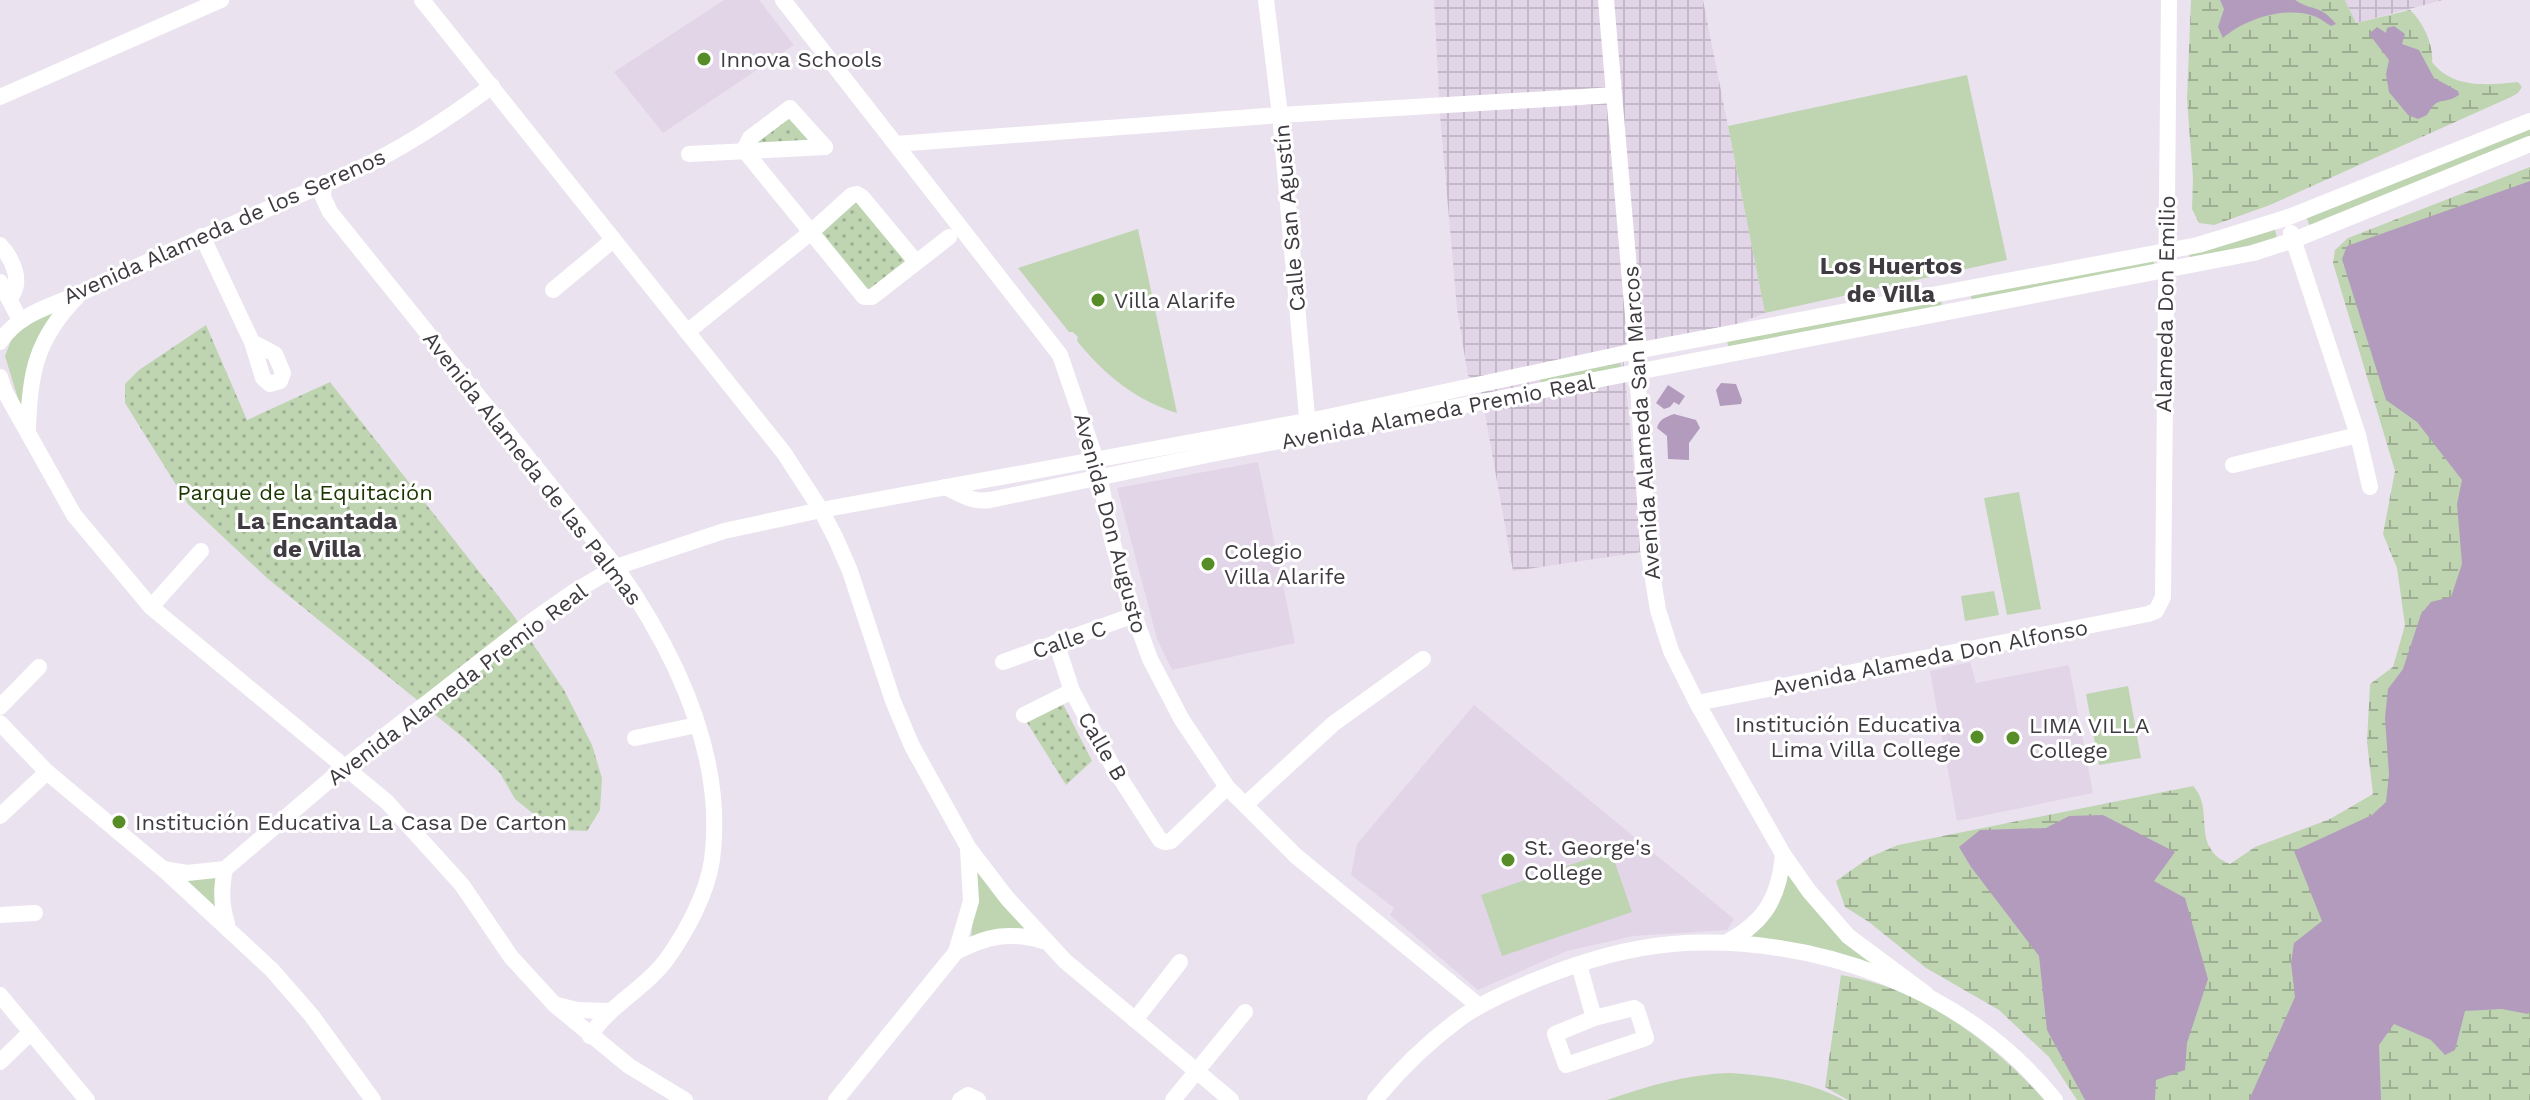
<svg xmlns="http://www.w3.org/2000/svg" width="2530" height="1100" font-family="'Work Sans',sans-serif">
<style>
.built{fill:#e2d5e8}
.industrial{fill:url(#industrial-grid)}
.grass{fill:#bfd5b2}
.wetland{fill:url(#wetland-marsh)}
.park{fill:url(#park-dots)}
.water{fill:#b39bbd}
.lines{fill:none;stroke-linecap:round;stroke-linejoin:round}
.minor{stroke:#fff;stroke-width:16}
.poi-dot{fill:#578d27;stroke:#fff;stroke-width:3}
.labels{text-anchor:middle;stroke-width:6;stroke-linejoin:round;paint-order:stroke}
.poi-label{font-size:22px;fill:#3f3b41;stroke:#fff;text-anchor:start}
.street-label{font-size:22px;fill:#3f3b41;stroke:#fff}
.park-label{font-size:22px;fill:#1b3600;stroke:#fff}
.neighbourhood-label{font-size:24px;font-weight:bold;fill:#3f3b41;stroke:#fff}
</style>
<defs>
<pattern id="industrial-grid" width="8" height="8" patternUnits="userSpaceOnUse" patternTransform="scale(2)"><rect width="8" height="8" fill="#e2d5e8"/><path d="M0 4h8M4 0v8" fill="none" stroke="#c3b8c8"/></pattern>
<pattern id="wetland-marsh" width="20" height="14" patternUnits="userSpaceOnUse" patternTransform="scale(2)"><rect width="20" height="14" fill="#bfd5b2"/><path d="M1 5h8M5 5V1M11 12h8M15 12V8" fill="none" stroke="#9dae92"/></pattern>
<pattern id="park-dots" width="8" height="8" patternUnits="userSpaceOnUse" patternTransform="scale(2)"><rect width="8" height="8" fill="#bfd5b2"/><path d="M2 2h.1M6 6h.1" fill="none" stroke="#9dae92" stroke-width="1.8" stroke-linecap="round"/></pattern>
</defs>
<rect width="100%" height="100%" fill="#ebe2ef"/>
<g class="built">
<path d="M724,0H759L794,45L663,133L614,72Z"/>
<path d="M1258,462L1295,643L1172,670L1157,639L1117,488Z"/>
<path d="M1970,662L1976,683L2069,665L2093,793L1957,821L1930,671Z"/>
<path d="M1474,705L1734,919L1727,930L1633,936L1567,951L1478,990L1390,915L1394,908L1351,875L1357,844Z"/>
</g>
<g class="industrial">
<path d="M1434,0H1703L1765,313L1734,325L1622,345L1642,552L1513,571L1479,380L1468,376L1457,309L1440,115Z"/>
<path d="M2345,0H2443L2356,23Z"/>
</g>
<g class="grass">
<path d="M1967,75L2007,260L1765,313L1728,126Z"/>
<path d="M2530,128V136L2310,227L2306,216Z"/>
<path d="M1138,229L1177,413C1135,400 1105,375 1077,341L1078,337L1073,332H1069L1018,268Z"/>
<path d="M2275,229L2277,239L2190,260L2189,252Z"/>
<path d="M2153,258L2155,267L1972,303L1971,294Z"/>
<path d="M1941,298L1942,307L1729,350L1727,341Z"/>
<path d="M56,307L22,412L5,356L14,333Z"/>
<path d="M1620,363L1622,370L1541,386L1540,379Z"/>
<path d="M2019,492L2041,609L2007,615L1984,498Z"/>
<path d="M1994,591L1999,615L1965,621L1961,596Z"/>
<path d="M2128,686L2141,758L2099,765L2086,694Z"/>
<path d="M1611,851L1632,912L1502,956L1481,895Z"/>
<path d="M977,872L1030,929L971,939Z"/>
<path d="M1788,872L1881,968L1806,945L1750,938L1764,925L1776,904Z"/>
<path d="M216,875L217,911L183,877Z"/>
<path d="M1731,1073C1771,1076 1808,1081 1844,1100H1607C1648,1086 1687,1074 1731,1073Z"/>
</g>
<g class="wetland">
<path d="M2191,0H2345L2356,23L2410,10C2422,21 2434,44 2432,62C2453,89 2487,85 2518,82L2522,87L2518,93L2511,97L2270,205L2214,225L2199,223L2192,209L2193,178L2187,99Z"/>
<path d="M2530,167V1100H2077L2049,1057L1999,1010L1926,968L1869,922L1845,907L1836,881L1870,857L1898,845L2193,786C2216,810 2189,847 2230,864L2255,847L2330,819L2373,794L2367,742L2370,684L2393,667L2405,625L2397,568L2383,534L2395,471L2333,263L2335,250L2348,238Z"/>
<path d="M1841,975C1920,987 1993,1042 2044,1100H1848L1825,1087Z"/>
</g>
<g class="park">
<path d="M789,116L809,140L759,143L758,141Z"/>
<path d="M856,202H860L907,262L868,292L821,234L822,229Z"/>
<path d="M206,325L247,420L330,382L514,616L564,690L592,745L602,778L600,810L587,831L563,830L536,816L515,799L500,773L465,739L267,578L188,504L125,403V384L139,370Z"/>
<path d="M1063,704L1092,761L1066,785L1026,721Z"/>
</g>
<g class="water">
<path d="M2220,0H2295C2311,11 2320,4 2336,24L2331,26C2326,23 2320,18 2314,16C2285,6 2245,19 2223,38L2218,27L2224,9Z"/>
<path d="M2394,26L2405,34L2402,44L2419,50L2434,78L2458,91L2459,95C2442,106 2439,94 2427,115L2418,119L2408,115L2389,92L2386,74L2389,60L2369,34L2377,27L2386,33L2387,28Z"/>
<path d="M2530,181V1011L2528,1014L2502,1009L2465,1011L2455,1050L2445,1055L2431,1040L2394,1024L2379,1045L2381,1100H2249L2295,997L2291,963L2294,943L2322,921L2294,851L2372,815L2386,802L2389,774L2385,718L2388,689L2403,669L2421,614L2431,602L2451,597L2462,564L2457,504L2462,480L2417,422L2386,400L2342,259L2347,246Z"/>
<path d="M1721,383L1736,384L1742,400L1741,404L1720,406L1716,390Z"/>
<path d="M1668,385L1685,396L1679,405L1674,402L1670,407L1664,409L1656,403Z"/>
<path d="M1674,414L1696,420L1700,428L1689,443V460L1668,459L1667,436L1657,428C1659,419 1666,417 1674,414Z"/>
<path d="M2103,815L2175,852L2154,881L2185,898L2208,979L2187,1043L2185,1070L2156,1080L2155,1100H2085L2047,1030L2039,956L1971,867L1959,847L1980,830L2046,828L2069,816Z"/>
</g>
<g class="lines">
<g class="minor">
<path d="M422,0L784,453L821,510L836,539L850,571L893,701L912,746L968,847L1007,898L1065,961L1231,1100"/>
<path d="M783,0L1060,355L1096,460L1113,544L1134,615L1150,659L1182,720L1227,787L1296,856L1479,1006"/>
<path d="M1266,0L1280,115L1308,428"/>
<path d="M1606,0L1636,351L1648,549L1658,610L1671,651L1697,703L1783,854L1809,891L1848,936L1926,994"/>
<path d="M0,97L221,0"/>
<path d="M896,144L1280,115L1614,95"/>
<path d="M744,150L864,297H872L949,237"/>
<path d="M744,150L750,138L790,108L825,147"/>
<path d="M689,154L825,147"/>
<path d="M324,184L323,197L330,212L616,567C674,650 726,755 712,860C707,894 686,932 667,959C645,989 610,1004 590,1036"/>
<path d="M2291,233L2358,435L2370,487"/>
<path d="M202,236L252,342L263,378L270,384L280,381L283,373L275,354L252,342"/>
<path d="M0,245C13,259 24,283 9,299"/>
<path d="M0,282L20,320"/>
<path d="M553,290L613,240"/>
<path d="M687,332L810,233L852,195L857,194L862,197L916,262"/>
<path d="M0,342C20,311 55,306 87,290C176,247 268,210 358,169C402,149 453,115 492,86"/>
<path d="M0,377L5,392L74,515L151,607L387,802L462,885L511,957L555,1005L629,1066L685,1100"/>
<path d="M28,432C29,374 36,339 77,297"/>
<path d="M2233,465L2358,435"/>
<path d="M945,487C961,494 972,503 990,500L1212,454L2253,253L2294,240L2530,144"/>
<path d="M151,607L201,551"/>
<path d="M1056,642L1072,691L1113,767L1160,840L1165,842L1171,841L1227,787"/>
<path d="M1003,662L1134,615"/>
<path d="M1697,703L2148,614L2156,611L2163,597L2169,0"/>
<path d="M0,707L39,667"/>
<path d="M1024,715L1072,691"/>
<path d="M0,723L47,772L163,869L272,970L312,1016L373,1100"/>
<path d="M635,738L697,725"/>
<path d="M1245,805L1333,724L1423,659"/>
<path d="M0,816L47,772"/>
<path d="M163,869L187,873L225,869L346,766L532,621L572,593L616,567L724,531L821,510L1323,418L1636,351L2198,245L2286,218L2530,121"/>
<path d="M225,869C221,889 221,904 227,924"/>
<path d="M0,915L35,913"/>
<path d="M1727,942C1766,921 1779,897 1783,854"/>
<path d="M956,952C987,936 1009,931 1043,941"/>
<path d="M1579,965L1594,1018L1634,1008L1637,1010L1646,1038L1566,1065L1555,1034L1594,1018"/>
<path d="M0,995L87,1100"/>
<path d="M557,1005L577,1010L609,1011"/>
<path d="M1135,1020L1180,962"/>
<path d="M0,1062L31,1032"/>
<path d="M836,1100L956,952L971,901L968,849"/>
<path d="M960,1100L968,1095L978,1100"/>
<path d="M1173,1100L1245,1012"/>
<path d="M1375,1100C1400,1069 1429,1041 1462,1017C1485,1001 1512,990 1538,979C1580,962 1626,948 1672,944C1813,933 1965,988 2055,1100"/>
</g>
</g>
<g class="poi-dot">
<circle cx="704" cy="59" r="8"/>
<circle cx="1098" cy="300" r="8"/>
<circle cx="1208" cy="564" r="8"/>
<circle cx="1977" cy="737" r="8"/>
<circle cx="2013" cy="738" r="8"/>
<circle cx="119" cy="822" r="8"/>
<circle cx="1508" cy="860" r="8"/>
</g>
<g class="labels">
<g class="poi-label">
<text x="720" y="67">Innova Schools</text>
<text x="1114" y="308">Villa Alarife</text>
<text x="1224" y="559">Colegio<tspan x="1224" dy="25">Villa Alarife</tspan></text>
<text x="1961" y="732" text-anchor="end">Institución Educativa<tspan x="1961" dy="25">Lima Villa College</tspan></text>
<text x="2029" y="733">LIMA VILLA<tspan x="2029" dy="25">College</tspan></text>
<text x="135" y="830">Institución Educativa La Casa De Carton</text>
<text x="1524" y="855">St. George's<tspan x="1524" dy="25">College</tspan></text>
</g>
<g class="street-label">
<text transform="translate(1289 218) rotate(-95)" y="8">Calle San Agustín</text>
<text transform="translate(224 226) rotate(-24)" y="8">Avenida Alameda de los Serenos</text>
<text transform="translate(2165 304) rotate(-89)" y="8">Alameda Don Emilio</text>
<text transform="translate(1438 411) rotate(-11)" y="8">Avenida Alameda Premio Real</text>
<text transform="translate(1641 423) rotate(-94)" y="8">Avenida Alameda San Marcos</text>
<text transform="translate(533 468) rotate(52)" y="8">Avenida Alameda de las Palmas</text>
<text transform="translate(1111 523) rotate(75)" y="8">Avenida Don Augusto</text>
<text transform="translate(1069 639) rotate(-19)" y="8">Calle C</text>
<text transform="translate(1930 657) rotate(-11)" y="8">Avenida Alameda Don Alfonso</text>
<text transform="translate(457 684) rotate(-37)" y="8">Avenida Alameda Premio Real</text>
<text transform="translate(1103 746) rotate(60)" y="8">Calle B</text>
</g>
<g class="park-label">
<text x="305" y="500">Parque de la Equitación</text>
</g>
<g class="neighbourhood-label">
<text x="1891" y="274">Los Huertos<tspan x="1891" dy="28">de Villa</tspan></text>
<text x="317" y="529">La Encantada<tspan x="317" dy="28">de Villa</tspan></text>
</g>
</g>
</svg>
